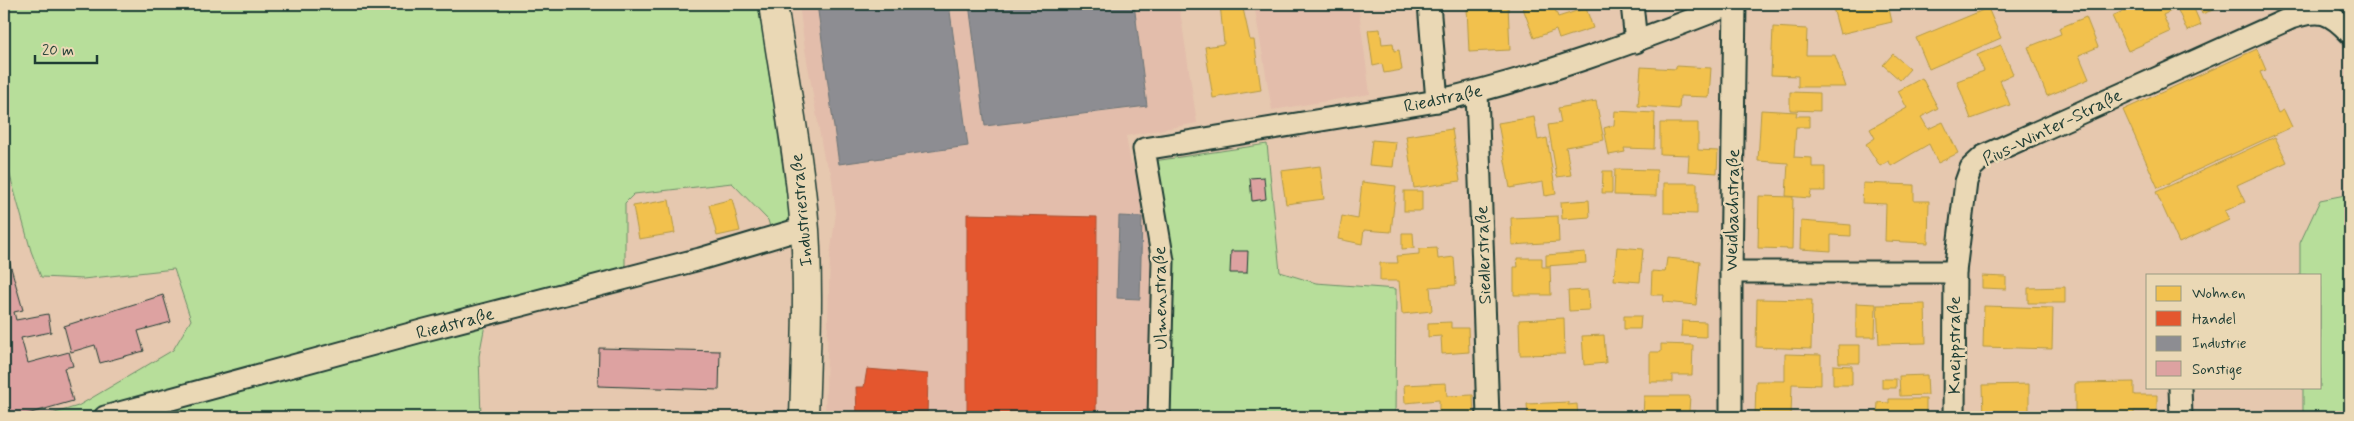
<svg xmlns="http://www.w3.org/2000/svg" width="2354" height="421" font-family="Mynerve,sans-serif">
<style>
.built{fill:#e3bdab}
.green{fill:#b7de9a;stroke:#6b8e67}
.homes{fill:#f2c14e;stroke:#b39946}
.shops{fill:#e4572e;stroke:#a94f30}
.industry{fill:#8d8d92;stroke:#6c7576}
.building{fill:#dda2a1;stroke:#1f3d34}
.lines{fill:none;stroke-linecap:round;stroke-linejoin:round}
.street-casing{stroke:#1f3d34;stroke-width:25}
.secondary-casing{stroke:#1f3d34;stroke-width:31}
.street{stroke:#ead8b5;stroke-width:21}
.secondary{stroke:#ead8b5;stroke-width:28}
.labels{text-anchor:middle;stroke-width:5;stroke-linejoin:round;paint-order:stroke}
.street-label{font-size:18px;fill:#1f3d34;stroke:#ead8b5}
</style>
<rect width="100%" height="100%" fill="#e6c8af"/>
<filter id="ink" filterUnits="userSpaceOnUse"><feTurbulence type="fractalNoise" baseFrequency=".02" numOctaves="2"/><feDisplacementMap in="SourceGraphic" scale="10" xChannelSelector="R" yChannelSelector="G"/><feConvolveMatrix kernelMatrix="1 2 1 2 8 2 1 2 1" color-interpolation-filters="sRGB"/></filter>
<g filter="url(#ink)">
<g class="built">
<path d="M799,4H1179L1197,123L1126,136L1131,164L1141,163L1154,254L1148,417H825L830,256L836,213L831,172L824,158L805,49Z"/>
<path d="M1254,4H1358L1370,94L1272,110Z"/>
</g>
<g class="green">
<path d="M4,4H759L791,224L771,230L768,220L732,183L634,194L625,203V271L488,309L479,356L481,417H42L78,406L173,350L191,320L174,269L83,279L41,277L31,251L4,154Z"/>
<path d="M1267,144L1280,272L1316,283L1396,289L1395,417H1148L1154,254L1141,163Z"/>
<path d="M2350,194V417H2303V387H2320V275H2300V243L2320,200Z"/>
</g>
<g class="homes">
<path d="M1220,4H1242L1250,40H1254L1261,90L1213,98L1205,47L1224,44Z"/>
<path d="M1534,4H1553L1558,17L1586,8L1593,28L1559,39L1556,30L1534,38L1523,8Z"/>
<path d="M1832,4H1888L1892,22L1840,34Z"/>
<path d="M2139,4H2192L2201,25L2187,31L2177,8L2163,15L2170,32L2128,51L2112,16Z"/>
<path d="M2198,4H2229L2202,14Z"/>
<path d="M1508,5L1510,50L1469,52L1467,8Z"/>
<path d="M1988,8L2001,38L1929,69L1916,38Z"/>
<path d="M2086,17L2098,47L2079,55L2089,79L2047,96L2028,47L2061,34L2059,28Z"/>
<path d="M1773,27L1807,29L1806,55H1835L1846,87H1798V76L1771,75Z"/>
<path d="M1380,29L1382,44L1393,43L1394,51L1399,50L1402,70L1384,73L1382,64L1373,66L1368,30Z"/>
<path d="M2001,45L2013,74L2000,80L2010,105L1971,119L1957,81L1984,71L1977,55Z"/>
<path d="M2257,49L2266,70L2260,72L2278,113L2284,110L2292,127L2158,188L2123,110Z"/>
<path d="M1893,54L1910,69L1900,80L1883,65Z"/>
<path d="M1676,66L1711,68L1709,97L1680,96L1679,109L1638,106L1641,67L1676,69Z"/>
<path d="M1922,78L1938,108L1921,117L1928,129L1943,122L1958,153L1938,163L1929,144L1891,166L1889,161L1880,166L1866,144L1875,138L1870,129L1907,108L1898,91Z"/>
<path d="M1790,92L1820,93V111L1790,110Z"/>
<path d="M1596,101L1604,140L1566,147L1571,175L1557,177L1548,125L1561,123L1558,108Z"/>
<path d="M1761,110L1797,112L1796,116H1809V127H1796L1794,157L1812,158V167H1825V191H1811L1810,198L1786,196L1788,163L1758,161Z"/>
<path d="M1615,111L1655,113L1654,149L1624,148L1625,152L1609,155L1604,128L1614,125Z"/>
<path d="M1534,117L1538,140L1547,138L1556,194L1545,196L1543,182L1510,188L1498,123Z"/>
<path d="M1660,123H1698V150L1718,151L1717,173L1688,171L1689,155L1660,154Z"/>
<path d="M1452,129L1460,181L1414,188L1406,136Z"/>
<path d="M2275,137L2287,162L2237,185L2245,202L2225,211L2229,220L2179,243L2156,192Z"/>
<path d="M1372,140L1396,142L1393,167L1369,165Z"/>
<path d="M1320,166L1324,199L1286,204L1281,171Z"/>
<path d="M1615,169L1657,170L1656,196L1614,195Z"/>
<path d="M1603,171H1612V193H1602Z"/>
<path d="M1362,182L1396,186L1391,232L1364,230L1362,244L1338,239L1342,216L1358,219Z"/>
<path d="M1664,183H1697V214L1664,213Z"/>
<path d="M1863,183L1914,185V201H1929L1928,243L1885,241L1886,204L1862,203Z"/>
<rect x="1404" y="191" width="18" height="20"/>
<path d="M1759,196L1793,197L1792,249L1758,248Z"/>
<path d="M732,199L740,231L717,236L709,205Z"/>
<path d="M669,200L675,233L639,239L633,206Z"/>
<path d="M1589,200L1590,217L1562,219L1561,202Z"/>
<path d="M1558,216L1559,242L1512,245L1511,218Z"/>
<path d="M1801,221L1851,225V236L1831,235V251L1800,249Z"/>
<path d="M1402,233H1413L1414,248L1402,249Z"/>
<path d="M1617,247L1643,249L1640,282L1614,280Z"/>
<path d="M1437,248L1438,259L1454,257L1456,285L1430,287L1432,311L1402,314L1399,281H1380V263H1398L1397,256L1419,254V249Z"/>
<path d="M1585,252L1586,263L1546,266V255Z"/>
<path d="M1517,258H1542V267H1550L1551,295H1514V267H1518Z"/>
<path d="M1667,258L1700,261L1696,305L1663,302L1664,295H1651L1652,271L1665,272Z"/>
<path d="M1982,276L2006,277V289L1982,288Z"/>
<path d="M2065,287V303H2028V288Z"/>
<path d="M1588,290L1590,310L1569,311L1568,291Z"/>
<path d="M1757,299L1812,300L1811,349L1756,347Z"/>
<path d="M1856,303L1876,304L1875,337H1856Z"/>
<path d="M1925,304L1926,343L1879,344L1877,305Z"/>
<path d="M1984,306L2053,308L2052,349L1983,347Z"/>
<path d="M1624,316H1641L1640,329H1624Z"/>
<path d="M1564,318L1565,354L1520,355L1519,320Z"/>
<path d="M1682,321L1706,322V337L1681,336Z"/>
<path d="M1451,322V328H1468L1469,352L1442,354L1441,336L1428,337V323Z"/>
<path d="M1604,335L1606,363L1584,365L1582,336Z"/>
<path d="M1661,344L1693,345L1692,375H1672V382H1650V352H1661Z"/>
<path d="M1838,345H1860V363H1839Z"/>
<path d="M1785,354L1821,355V385L1792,384L1791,417H1755L1756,381H1785Z"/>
<path d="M1833,365L1852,366V385H1833Z"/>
<path d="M1927,375L1928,395L1900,396L1899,376Z"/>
<rect x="1882" y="379" width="14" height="9"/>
<path d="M2134,382V395H2157V411H2134V417H2075V383Z"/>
<path d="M1446,383L1447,396L1473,395L1474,417H1439V400L1405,403L1404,385Z"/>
<path d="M2029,384V417H1984L1983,385Z"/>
<path d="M1644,396H1690L1689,411H1696V417H1643Z"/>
<path d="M1889,399H1926V417H1877L1878,402L1889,403Z"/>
<path d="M1568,402V405L1577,404L1578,417H1528L1527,404Z"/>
</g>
<g class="shops">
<path d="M967,214L1097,217L1096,417H967Z"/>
<path d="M867,369L928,374L927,417H857L856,387H864Z"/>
</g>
<g class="industry">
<path d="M817,4H949L968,146L839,164Z"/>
<path d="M969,4H1134L1147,106L985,126Z"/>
<path d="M1119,216L1142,217L1140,299L1117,298Z"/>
</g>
<g class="building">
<path d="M1264,177L1266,199L1252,201L1250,178Z"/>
<path d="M4,243L23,310L14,312L16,320L48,314L51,332L21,338L28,363L69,352L73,366L64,368L73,401L17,417H4Z"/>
<path d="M1231,251H1248L1247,273H1230Z"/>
<path d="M163,295L171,322L138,331L144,351L100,363L95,345L71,352L64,326Z"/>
<path d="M599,348L720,351L719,390L598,386Z"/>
</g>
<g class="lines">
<g class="street-casing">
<g id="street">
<path d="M1429,4L1437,101"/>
<path d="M1632,4L1636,42"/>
<path d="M1477,92L1488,417"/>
<path d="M1731,272H1955L1966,182L1971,168L1984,156L2291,18C2321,9 2329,11 2350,33"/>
<path d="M2180,387L2181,417"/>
<path d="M105,417L425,330L700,259L804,228"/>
<path d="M1159,417L1163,261L1144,149L1437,101C1538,78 1636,42 1732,4"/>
<path d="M1731,417V272L1735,4"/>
<path d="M1954,417L1955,272"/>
</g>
</g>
<g class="secondary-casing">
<path id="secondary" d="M773,4C784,79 799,154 805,230C809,293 806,355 804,417"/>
</g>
<use href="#street" class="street"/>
<use href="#secondary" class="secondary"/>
</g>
</g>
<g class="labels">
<g class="street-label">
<text transform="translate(1443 98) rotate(-12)" y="6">Riedstraße</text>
<text transform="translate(2052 127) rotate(-26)" y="6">Pius-Winter-Straße</text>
<text transform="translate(801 210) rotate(-95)" y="6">Industriestraße</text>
<text transform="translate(1732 210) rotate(-89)" y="6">Weidbachstraße</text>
<text transform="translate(1483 255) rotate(-92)" y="6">Siedlerstraße</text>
<text transform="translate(1160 298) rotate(-91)" y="6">Ulmenstraße</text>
<text transform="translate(455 323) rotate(-15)" y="6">Riedstraße</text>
<text transform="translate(1954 345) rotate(-90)" y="6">Kneippstraße</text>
</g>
</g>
<rect width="2354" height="421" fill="none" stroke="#ead8b5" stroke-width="20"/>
<rect x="10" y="10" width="2334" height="401" fill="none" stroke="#1f3d34" stroke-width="2" filter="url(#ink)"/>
<rect x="2146" y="274" width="175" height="115" fill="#ead8b5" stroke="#999a81"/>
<rect x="2156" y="286" width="25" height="15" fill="#f2c14e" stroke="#999a81"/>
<text x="2192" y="298" font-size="15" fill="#1f3d34">Wohnen</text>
<rect x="2156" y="311" width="25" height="15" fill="#e4572e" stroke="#999a81"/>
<text x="2192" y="324" font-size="15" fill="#1f3d34">Handel</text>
<rect x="2156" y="336" width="25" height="15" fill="#8d8d92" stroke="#999a81"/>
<text x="2192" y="348" font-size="15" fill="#1f3d34">Industrie</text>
<rect x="2156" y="361" width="25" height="15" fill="#dda2a1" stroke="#999a81"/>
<text x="2192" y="374" font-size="15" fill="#1f3d34">Sonstige</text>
<path d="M35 55v8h62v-8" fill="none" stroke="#1f3d34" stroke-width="2.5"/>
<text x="42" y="55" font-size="15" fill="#1f3d34" stroke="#ead8b5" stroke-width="4" paint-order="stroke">20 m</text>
</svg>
